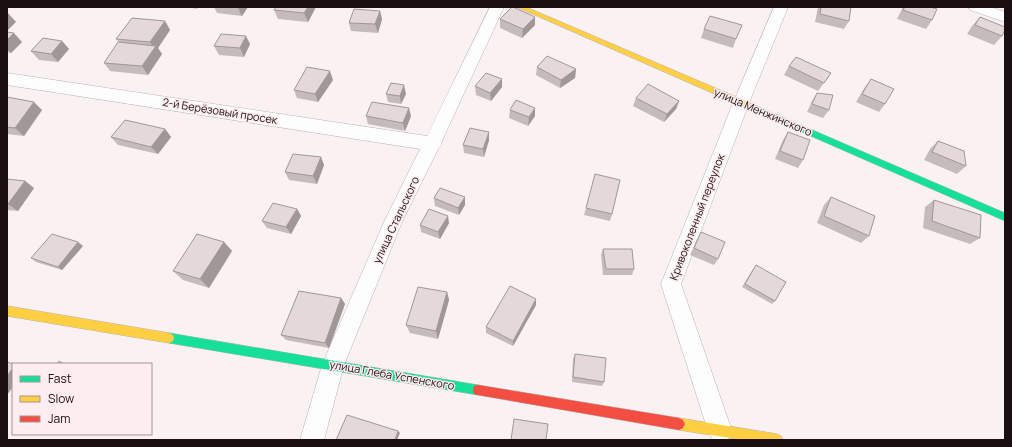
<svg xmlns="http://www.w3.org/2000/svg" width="1012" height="447" font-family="Manrope,sans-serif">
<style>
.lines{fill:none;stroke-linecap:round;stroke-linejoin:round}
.street-casing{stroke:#bbb0b2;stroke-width:1}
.fast-casing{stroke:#bbb0b2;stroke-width:1}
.slow-casing{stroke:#bbb0b2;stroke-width:1}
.jam-casing{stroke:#bbb0b2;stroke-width:1}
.street{fill:#fefdfd;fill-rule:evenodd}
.fast{fill:#16e098;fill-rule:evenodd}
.slow{fill:#ffcf43;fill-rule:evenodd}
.jam{fill:#f24e42;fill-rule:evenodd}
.wall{fill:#c5babc}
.shaded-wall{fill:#a09799}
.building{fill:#e5d8db;stroke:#a09799}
.labels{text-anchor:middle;stroke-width:3;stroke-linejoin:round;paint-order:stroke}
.street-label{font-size:11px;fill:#1c0f11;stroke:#feedef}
</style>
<rect width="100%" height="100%" fill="#faf1f2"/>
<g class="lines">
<g class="street-casing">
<g id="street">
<path d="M490,7H504L441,143L442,144L438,149L402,222L344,365L324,440H300L322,365L384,222L420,149L7,85V73L427,136Z"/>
<path d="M774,7H788L749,103L681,284L732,431L728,439L713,440L708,431L661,284L733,103Z"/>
<path d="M968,7H990L1005,12V22L970,10Z"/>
</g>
</g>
<g class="fast-casing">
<g id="fast">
<path d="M752,104L1005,213V221L749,109L748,107L749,105Z"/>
<path d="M169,333L478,385L482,386L483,390L482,394L478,395L169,343L165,341L164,338L165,335Z"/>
</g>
</g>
<g class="slow-casing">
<g id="slow">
<path d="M517,7H526L755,105L756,107L755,109H749Z"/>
<path d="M7,306L169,333L173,335L174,338L173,341L169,343L7,316Z"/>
<path d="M679,418L777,434L781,436L783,440H743L679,430L675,428L673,424L675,420Z"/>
</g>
</g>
<g class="jam-casing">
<path id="jam" d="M478,385L679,418L683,420L685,424L683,428L679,430L478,395L474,394L473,390L474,386Z"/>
</g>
<use href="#street" class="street"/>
<use href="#fast" class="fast"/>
<use href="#slow" class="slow"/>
<use href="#jam" class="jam"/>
</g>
<g class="wall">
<path d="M187,7H198L197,9Z"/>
<path d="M214,7H248L242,16L217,13Z"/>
<path d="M276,7H316L308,22L278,19L274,10Z"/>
<path d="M818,7H851L849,21L844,29L815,22Z"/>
<path d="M903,7H930L932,20L926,29L897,19Z"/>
<path d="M380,11L382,19L378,33L351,31L349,23Z"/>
<path d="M980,17L1002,36L994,45L967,34L972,26Z"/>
<path d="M500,19L535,25L522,38L500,28Z"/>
<path d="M165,21L170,30L158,48L162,54L148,75L110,71L104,63L119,42L116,39Z"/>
<path d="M704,29L736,39L733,48L701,38Z"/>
<path d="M7,32L22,42L11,53L7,52Z"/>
<path d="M62,41L69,49L58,62L39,60L31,51Z"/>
<path d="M250,44L244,57L219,55L214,46Z"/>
<path d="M789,66L831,73L818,91L784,75Z"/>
<path d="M537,67L576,69L575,78L560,88L536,75Z"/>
<path d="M502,79V87L491,101L476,95L475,86Z"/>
<path d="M871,79L885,104L879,112L856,102L865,87Z"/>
<path d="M333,80L318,102L297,98L294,90Z"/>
<path d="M817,93L829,110L823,118L807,112L812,101Z"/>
<path d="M386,94H406L401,104L388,102Z"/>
<path d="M7,97L42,110L24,136L7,134Z"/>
<path d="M636,98L679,101L676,109L664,122L633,106Z"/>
<path d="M535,108V116L528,126L509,118L510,110Z"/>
<path d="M366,116H411L405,131L368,124Z"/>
<path d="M165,129L171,137L158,154L118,145L111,137Z"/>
<path d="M788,132L803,160L798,168L775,159L783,140Z"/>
<path d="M489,140L484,157L464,153L463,145Z"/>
<path d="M938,141L966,166L957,174L924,160L930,149Z"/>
<path d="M321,157L324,165L317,184L289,180L285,172Z"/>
<path d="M7,179L25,181L34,188L18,211L7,210Z"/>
<path d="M831,197L869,236L861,243L817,223L824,205Z"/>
<path d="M434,198L465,205L459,215L435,206Z"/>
<path d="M934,200L980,238L970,244L923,228L925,207Z"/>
<path d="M586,208L612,214L610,221L584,215Z"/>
<path d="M297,209L301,216L291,234L267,228L262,221Z"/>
<path d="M449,223L440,239L421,232L420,225Z"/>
<path d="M701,232L718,259L714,265L690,255L697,239Z"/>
<path d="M224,242L232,251L209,288L183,280L173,271Z"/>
<path d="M83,246L62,270L36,262L31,258Z"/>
<path d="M603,249L634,269L632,275H603L601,255Z"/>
<path d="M756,265L775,301L772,304L742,287L753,269Z"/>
<path d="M447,292L449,300L438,339L410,333L406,325Z"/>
<path d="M341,298L345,304L329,348L286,340L281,335Z"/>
<path d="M536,305L513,346L486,333V327Z"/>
<path d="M575,354L604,382L602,386L572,382L573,359Z"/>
</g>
<g class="shaded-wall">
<path d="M238,7H248L242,16L238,8Z"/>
<path d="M308,7H316L308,22L304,13Z"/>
<path d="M380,11L382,19L378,33L375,24Z"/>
<path d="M8,13L16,22L7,31V14Z"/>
<path d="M535,17V25L522,38L523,29Z"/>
<path d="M165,21L170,30L158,48L162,54L148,75L142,66L154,49L150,42Z"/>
<path d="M14,33L22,42L11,53L7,49V40Z"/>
<path d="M246,36L250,44L244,57L240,48Z"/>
<path d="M62,41L69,49L58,62L51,54Z"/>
<path d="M576,69L575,78L560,88L561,80Z"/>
<path d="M330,71L333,80L318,102L315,94Z"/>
<path d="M502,79V87L491,101L490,93Z"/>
<path d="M404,85L406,94L401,104L400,96Z"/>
<path d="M679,101L676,109L664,122L667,114Z"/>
<path d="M34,102L42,110L24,136L15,128Z"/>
<path d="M409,108L411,116L405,131L403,123Z"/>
<path d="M535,108V116L528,126L529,117Z"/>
<path d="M165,129L171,137L158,154L151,147Z"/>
<path d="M489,132V140L484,157L483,149Z"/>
<path d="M321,157L324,165L317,184L313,176Z"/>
<path d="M25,181L34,188L18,211L8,204Z"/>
<path d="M465,197V205L459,215L458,208Z"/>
<path d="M297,209L301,216L291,234L286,227Z"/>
<path d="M448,216L449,223L440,239L438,232Z"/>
<path d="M78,242L83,246L62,270L58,267Z"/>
<path d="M224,242L232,251L209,288L200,279Z"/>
<path d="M447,292L449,300L438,339L436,331Z"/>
<path d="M341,298L345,304L329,348L325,343Z"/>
<path d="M536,299V305L513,346V341Z"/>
<path d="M13,368V387L7,395V376Z"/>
<path d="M398,431L400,433L397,440H395Z"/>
</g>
<g class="building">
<path d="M276,7H308L304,13L274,10Z"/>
<path d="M512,7H513L535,17L523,29L500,19Z"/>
<path d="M821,7H851L849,21L820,14Z"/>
<path d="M905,7H930L937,9L932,20L903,10Z"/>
<path d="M354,9L380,11L375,24L349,23Z"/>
<path d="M710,16L742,25L736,39L704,29Z"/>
<path d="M980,17L1005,27V30L1002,36L975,25Z"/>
<path d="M132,18L165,21L150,42L116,39Z"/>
<path d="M7,32L14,33L7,40Z"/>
<path d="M221,34L246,36L240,48L214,46Z"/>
<path d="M43,38L62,41L51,54L31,51Z"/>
<path d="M118,42L156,46L142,66L104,63Z"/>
<path d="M547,56L576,69L561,80L537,67Z"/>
<path d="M796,57L831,73L824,83L789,66Z"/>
<path d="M307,67L330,71L315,94L294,90Z"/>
<path d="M486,73L502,79L490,93L475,86Z"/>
<path d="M871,79L894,89L885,104L862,94Z"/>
<path d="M391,83L404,85L400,96L386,94Z"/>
<path d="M648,84L679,101L667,114L636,98Z"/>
<path d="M817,93L833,95L829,110L812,104Z"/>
<path d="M7,97L34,102L15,128L7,127Z"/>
<path d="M516,100L535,108L529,117L510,110Z"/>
<path d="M372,102L409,108L403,123L366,116Z"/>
<path d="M125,120L165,129L151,147L111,137Z"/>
<path d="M470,128L489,132L483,149L463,145Z"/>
<path d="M788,132L810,140L803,160L780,151Z"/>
<path d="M938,141L964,151L966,166L932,152Z"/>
<path d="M293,154L321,157L313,176L285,172Z"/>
<path d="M595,174L620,180L612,214L586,208Z"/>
<path d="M7,179L25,181L8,204H7Z"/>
<path d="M440,188L465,197L458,208L434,198Z"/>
<path d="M831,197L875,216L869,236L824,216Z"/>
<path d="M934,200L981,215L980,238L932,221Z"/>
<path d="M273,203L297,209L286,227L262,221Z"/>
<path d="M429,209L448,216L438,232L420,225Z"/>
<path d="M701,232L725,242L718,259L694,248Z"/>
<path d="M52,234L78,242L58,267L31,258Z"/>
<path d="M197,234L224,242L200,279L173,271Z"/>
<path d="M603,249H632L634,269H606Z"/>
<path d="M756,265L786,282L775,301L745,284Z"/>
<path d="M510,286L536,299L513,341L486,327Z"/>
<path d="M418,287L447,292L436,331L406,325Z"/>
<path d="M299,291L341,298L325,343L281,335Z"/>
<path d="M575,354L606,358L604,382L573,377Z"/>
<path d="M59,361L64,364H57Z"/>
<path d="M7,362L13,364V368L7,376Z"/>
<path d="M347,415L398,431L395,440H336Z"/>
<path d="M514,419L548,424L546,440H511Z"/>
</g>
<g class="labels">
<g class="street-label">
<text transform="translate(220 111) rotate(9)" y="4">2-й Берёзовый просек</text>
<text transform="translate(763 112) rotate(23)" y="4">улица Менжинского</text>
<text transform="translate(697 217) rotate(-69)" y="4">Кривоколенный переулок</text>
<text transform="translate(396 220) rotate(-65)" y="4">улица Стальского</text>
<text transform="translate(392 375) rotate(10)" y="4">улица Глеба Успенского</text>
</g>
</g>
<rect width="1012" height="447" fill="none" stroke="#1c0f11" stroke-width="16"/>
<rect x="12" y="363" width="140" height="72" fill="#feedef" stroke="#a49496"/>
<rect x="20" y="376" width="20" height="6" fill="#16e098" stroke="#a49496"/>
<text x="48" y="383" font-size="12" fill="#1c0f11">Fast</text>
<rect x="20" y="396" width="20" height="6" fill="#ffcf43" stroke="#a49496"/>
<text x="48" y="403" font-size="12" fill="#1c0f11">Slow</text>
<rect x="20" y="416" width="20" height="6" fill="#f24e42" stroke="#a49496"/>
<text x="48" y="423" font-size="12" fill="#1c0f11">Jam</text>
</svg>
